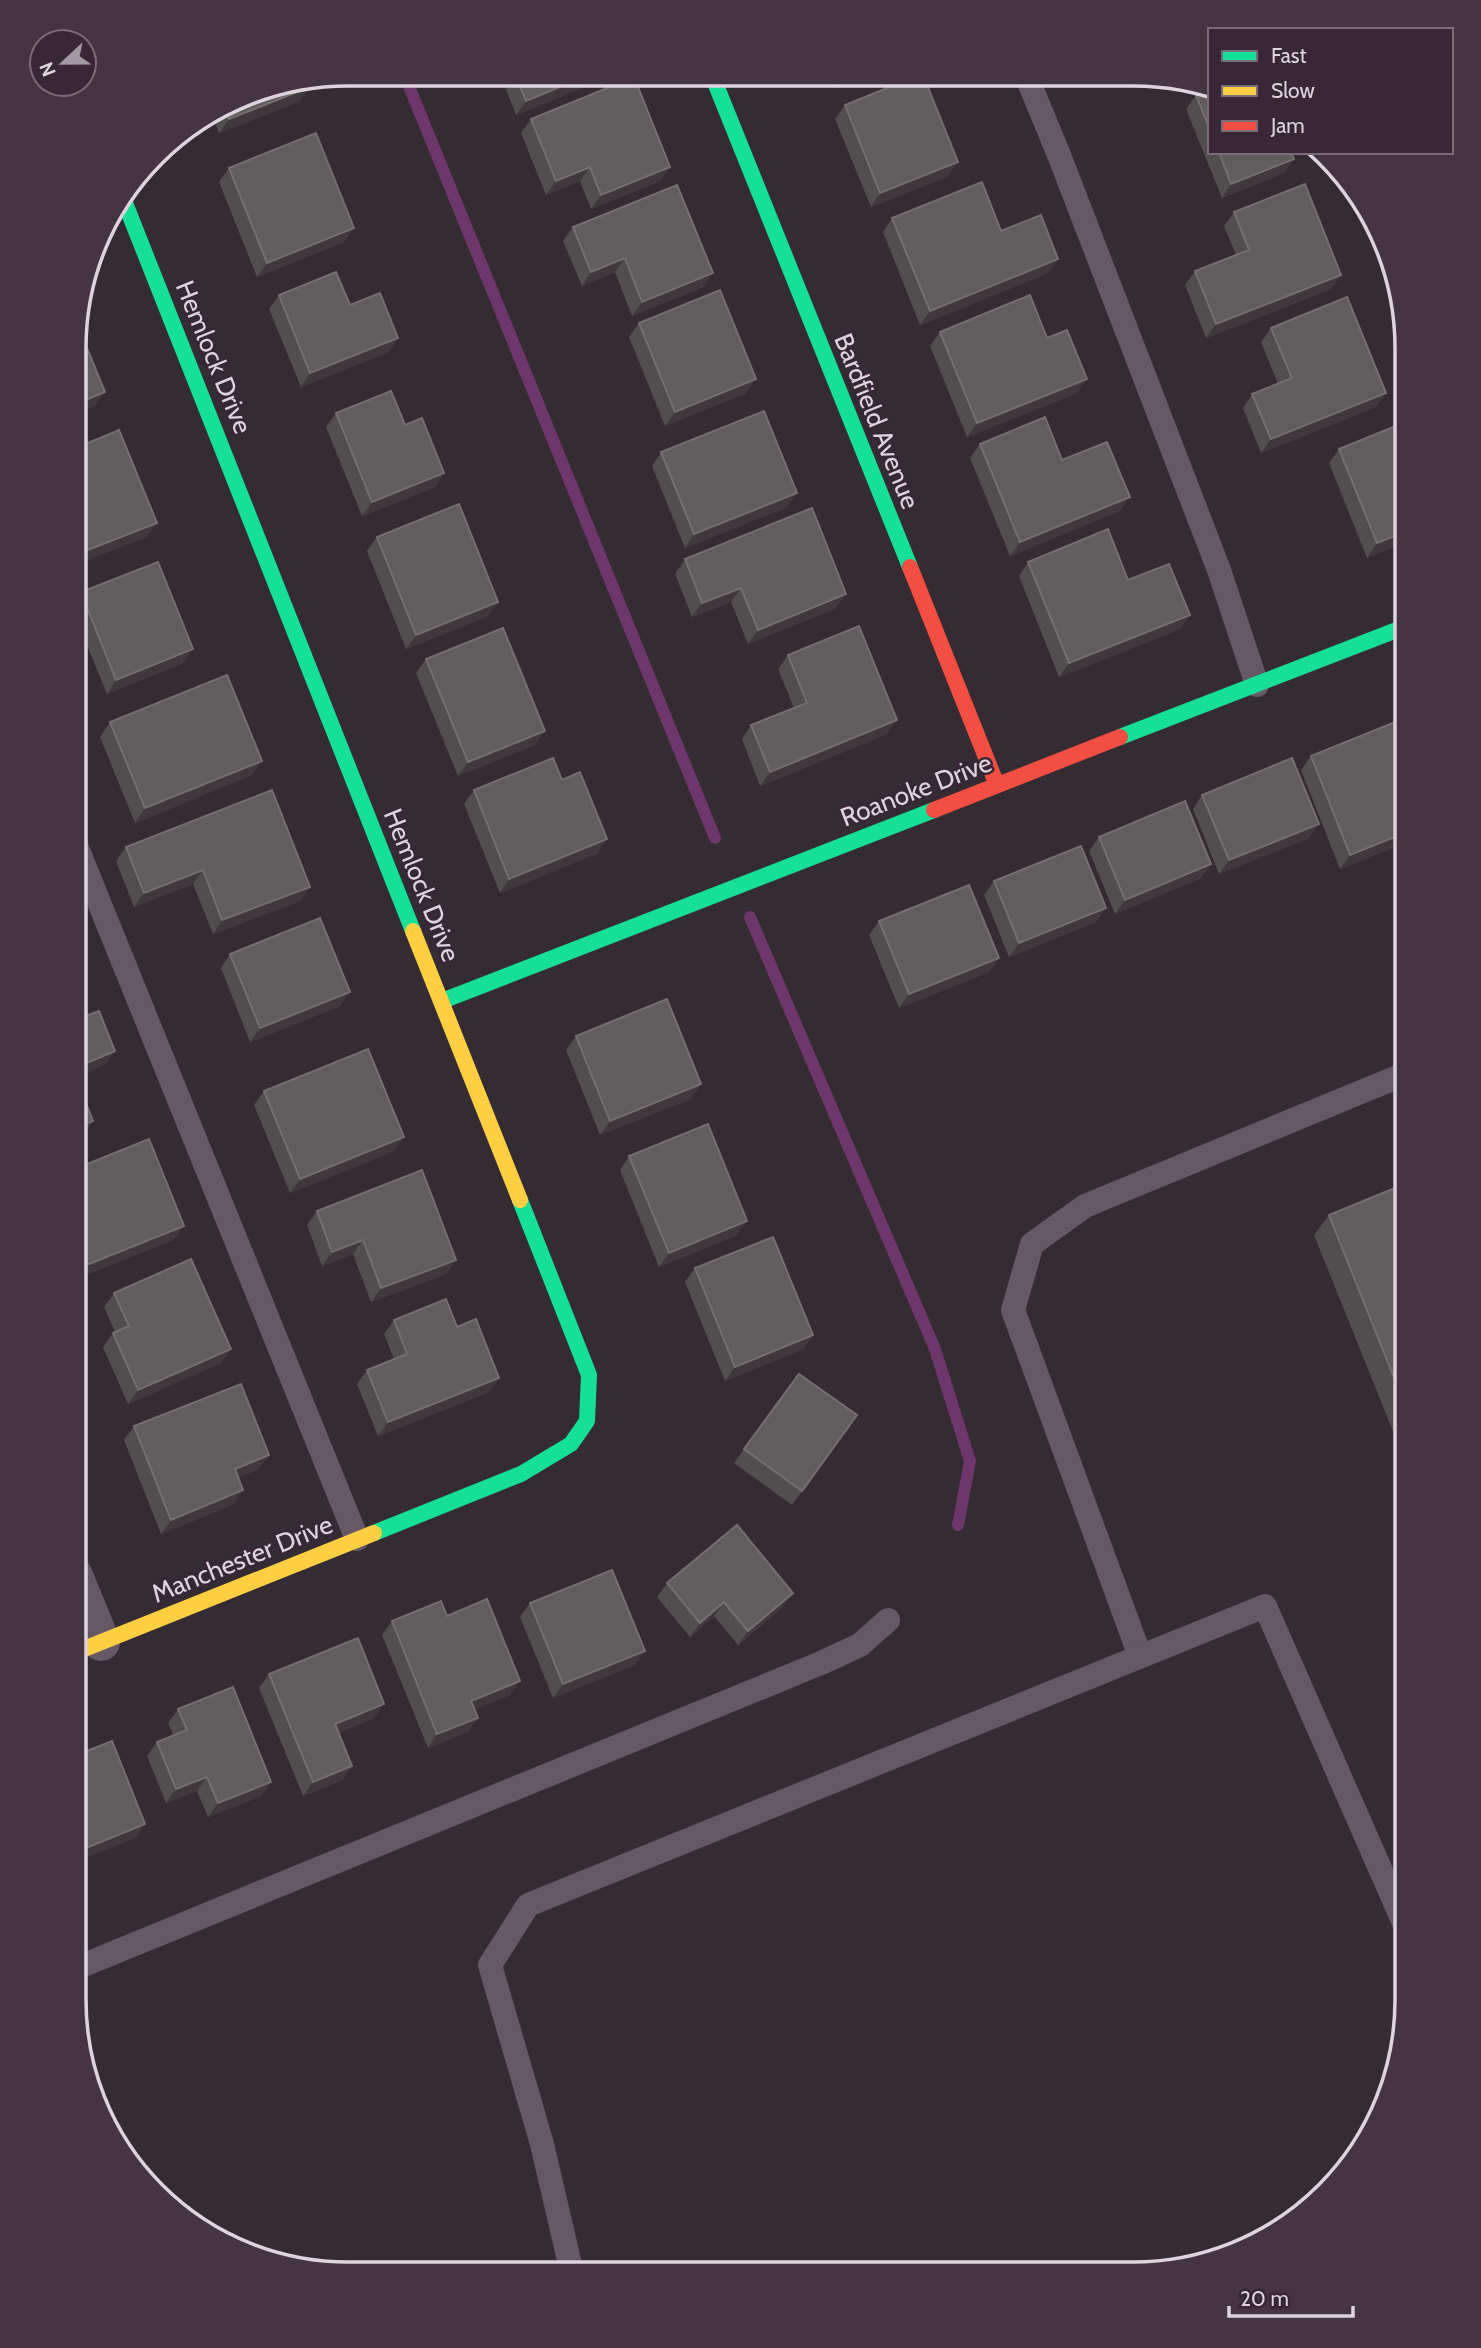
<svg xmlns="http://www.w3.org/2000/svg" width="1481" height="2348" font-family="Cabin,sans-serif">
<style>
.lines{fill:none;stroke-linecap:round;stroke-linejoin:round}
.stream{stroke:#6d376b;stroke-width:12}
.lane{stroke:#665865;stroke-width:24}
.street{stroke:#665865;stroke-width:38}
.fast{stroke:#16e098;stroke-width:16}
.slow{stroke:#ffcf43;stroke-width:16}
.jam{stroke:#f24e42;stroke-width:16}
.wall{fill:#524d4e}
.shaded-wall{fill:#3f393d}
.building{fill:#615c5d;stroke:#756e71;stroke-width:2}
.labels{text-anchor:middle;stroke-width:5;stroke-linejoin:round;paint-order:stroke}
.street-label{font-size:26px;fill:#dfd4dd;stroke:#382736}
.rim{fill:none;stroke:#dfd4dd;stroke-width:3.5}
</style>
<rect width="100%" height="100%" fill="#342b33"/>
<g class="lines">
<g class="stream">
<path d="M404,74L715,838"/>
<path d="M750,917L935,1349L970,1461L958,1525"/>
</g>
<g class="lane">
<path d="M1026,75L1059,155L1219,570L1257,685"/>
<path d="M75,843L357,1539"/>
<path d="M1140,1656L1013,1310L1032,1244L1085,1206L1407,1073"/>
<path d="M74,1969L821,1663L860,1645L888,1620"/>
<path d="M572,2273L542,2144L490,1965L528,1905L1265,1606L1407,1930"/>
</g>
<path class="street" d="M74,1576L101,1642"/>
<g class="fast">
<path d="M712,75L910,567"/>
<path d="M123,198L413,931"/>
<path d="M1120,737L1407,626"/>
<path d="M442,1001L934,810"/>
<path d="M374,1533L521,1474L571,1444L587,1421L589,1375L520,1200"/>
</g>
<g class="slow">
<path d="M413,931L520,1200"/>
<path d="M74,1653L374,1533"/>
</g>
<g class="jam">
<path d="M910,567L997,785"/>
<path d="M934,810L1120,737"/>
</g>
</g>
<g class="wall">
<path d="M500,74H616L516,115Z"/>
<path d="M827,75H865L833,88Z"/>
<path d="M1173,77L1187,81L1176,85Z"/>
<path d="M1210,89V152H1291L1294,159L1284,173L1222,198L1186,109L1196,95Z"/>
<path d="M243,94L300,101L219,133L212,114Z"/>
<path d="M845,105L948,176L871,207L835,119Z"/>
<path d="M531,119L670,167L660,181L591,209L580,181L546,195L521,133Z"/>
<path d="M229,168L344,242L257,277L219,182Z"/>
<path d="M1234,212L1341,275L1331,289L1206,338L1185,285L1195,271L1236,255L1224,226Z"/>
<path d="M892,218L1001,231L1048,273L920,325L883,232Z"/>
<path d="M573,227L703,287L632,316L615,272L582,286L563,241Z"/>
<path d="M279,295L350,305L398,338L388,352L301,387L269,309Z"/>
<path d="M639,323L746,393L665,426L629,337Z"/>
<path d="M1271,328L1376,407L1261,453L1243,408L1252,394L1278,384L1261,342Z"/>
<path d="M940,332L1047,338L1077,393L967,437L930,346Z"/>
<path d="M336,413L405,425L444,473L435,487L362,516L326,427Z"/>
<path d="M980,444L1062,460L1120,511L1010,556L970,458Z"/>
<path d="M1339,449L1407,541L1367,558L1329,463Z"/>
<path d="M661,452L797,493L787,507L685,548L652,466Z"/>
<path d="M377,537L498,602L488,616L406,649L367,551Z"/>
<path d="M685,559L836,608L748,644L731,602L692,617L675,574Z"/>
<path d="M1028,562L1128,580L1190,615L1180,629L1059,677L1019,576Z"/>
<path d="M81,592L183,663L107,694L75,616V601Z"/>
<path d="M788,655L887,734L760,786L742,739L751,725L794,708L778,669Z"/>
<path d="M426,659L535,745L458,776L416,673Z"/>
<path d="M110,722L252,775L135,823L100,737Z"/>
<path d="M1311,756L1407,842L1340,869L1301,770Z"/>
<path d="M562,780L598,853L500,893L464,804L474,790Z"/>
<path d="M1202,795L1309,838L1219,874L1193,809Z"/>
<path d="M1099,837L1201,878L1115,914L1089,851Z"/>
<path d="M126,847L310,887L300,901L213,934L193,884L134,907L116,861Z"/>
<path d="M994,881L1096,922L1009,957L984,895Z"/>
<path d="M879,921L999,958L989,972L899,1008L869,935Z"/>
<path d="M230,954L340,1006L250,1042L221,968Z"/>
<path d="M576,1036L691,1099L600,1135L566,1050Z"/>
<path d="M264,1091L394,1151L290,1193L254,1105Z"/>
<path d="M629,1156L737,1235L659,1267L620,1170Z"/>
<path d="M1407,1183V1466L1314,1235L1329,1215Z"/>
<path d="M317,1211L456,1260L446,1274L371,1302L353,1254L322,1266L307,1225Z"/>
<path d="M695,1268L813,1335L803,1349L725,1381L685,1282Z"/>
<path d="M114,1293L231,1349L221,1363L128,1404L103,1347L113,1333L115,1332L104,1307Z"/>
<path d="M394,1320L457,1327L499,1378L489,1392L378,1436L357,1384L367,1370L394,1359L384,1334Z"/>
<path d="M799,1374L857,1415L792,1505L734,1463Z"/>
<path d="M134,1426L259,1469L238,1477L234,1504L161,1534L124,1440Z"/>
<path d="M667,1583L793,1593L783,1607L738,1645L714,1616L690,1637L657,1597Z"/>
<path d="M530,1603L635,1665L553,1698L520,1617Z"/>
<path d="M447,1616L510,1695L474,1709L468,1732L428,1748L382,1635L392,1621Z"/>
<path d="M269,1674L374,1718L338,1733L352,1766L342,1780L303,1796L259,1688Z"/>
<path d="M178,1709L271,1782L261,1796L208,1817L197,1791L166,1803L147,1756L157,1742L173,1735L168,1723Z"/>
</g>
<g class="shaded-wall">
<path d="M591,74H616L516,115L526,101Z"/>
<path d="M842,75H865L833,88Z"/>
<path d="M1181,79L1187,81L1176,85Z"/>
<path d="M310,87L300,101L219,133L229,119Z"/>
<path d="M1294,159L1284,173L1222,198L1231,184Z"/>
<path d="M958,162L948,176L871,207L880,193Z"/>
<path d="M590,167L580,181L546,195L556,181Z"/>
<path d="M670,167L660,181L591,209L601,195Z"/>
<path d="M354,228L344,242L257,277L267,263Z"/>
<path d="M625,258L615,272L582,286L591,272Z"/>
<path d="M1058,259L1048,273L920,325L930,311Z"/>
<path d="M713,273L703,287L632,316L642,302Z"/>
<path d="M1341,275L1331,289L1206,338L1216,324Z"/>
<path d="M398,338L388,352L301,387L310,373Z"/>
<path d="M756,379L746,393L665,426L675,412Z"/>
<path d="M1087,379L1077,393L967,437L977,423Z"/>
<path d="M105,392L95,406L76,414V404Z"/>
<path d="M1386,393L1376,407L1261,453L1271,439Z"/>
<path d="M444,473L435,487L362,516L372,502Z"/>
<path d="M797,493L787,507L685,548L694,534Z"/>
<path d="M1130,497L1120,511L1010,556L1020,542Z"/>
<path d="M157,523L147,537L75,565V555Z"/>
<path d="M1407,531V541L1367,558L1377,543Z"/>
<path d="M741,588L731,602L692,617L702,603Z"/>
<path d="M846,594L836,608L748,644L758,630Z"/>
<path d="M498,602L488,616L406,649L416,635Z"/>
<path d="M1190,615L1180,629L1059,677L1069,663Z"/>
<path d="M193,649L183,663L107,694L116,680Z"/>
<path d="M897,720L887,734L760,786L770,772Z"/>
<path d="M545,731L535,745L458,776L468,762Z"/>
<path d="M262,761L252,775L135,823L145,808Z"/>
<path d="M1319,824L1309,838L1219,874L1229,860Z"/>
<path d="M1407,832V842L1340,869L1350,855Z"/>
<path d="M607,839L598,853L500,893L509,879Z"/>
<path d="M1211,864L1201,878L1115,914L1125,900Z"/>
<path d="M203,870L193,884L134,907L144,893Z"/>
<path d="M310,887L300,901L213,934L222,920Z"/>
<path d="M1106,908L1096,922L1009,957L1019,943Z"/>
<path d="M999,958L989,972L899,1008L909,994Z"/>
<path d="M350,992L340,1006L250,1042L260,1028Z"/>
<path d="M115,1051L105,1065L75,1078V1068Z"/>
<path d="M701,1084L691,1099L600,1135L610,1121Z"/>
<path d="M93,1121L84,1135L75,1139V1129Z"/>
<path d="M404,1137L394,1151L290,1193L300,1179Z"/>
<path d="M747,1221L737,1235L659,1267L669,1253Z"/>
<path d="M184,1226L174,1240L74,1280V1270Z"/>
<path d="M363,1240L353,1254L322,1266L332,1252Z"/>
<path d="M456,1260L446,1274L371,1302L381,1288Z"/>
<path d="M813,1335L803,1349L725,1381L735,1367Z"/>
<path d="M231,1349L221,1363L128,1404L138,1390Z"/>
<path d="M499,1378L489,1392L378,1436L388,1422Z"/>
<path d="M269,1455L259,1469L225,1483L235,1469Z"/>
<path d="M243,1490L234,1504L161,1534L171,1520Z"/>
<path d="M793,1593L783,1607L738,1645L748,1631Z"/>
<path d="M724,1602L714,1616L690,1637L700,1623Z"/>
<path d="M645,1651L635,1665L553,1698L563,1684Z"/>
<path d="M520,1681L510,1695L461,1715L471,1701Z"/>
<path d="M384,1704L374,1718L325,1738L335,1724Z"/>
<path d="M478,1718L468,1732L428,1748L437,1734Z"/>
<path d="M352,1766L342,1780L303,1796L313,1782Z"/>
<path d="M207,1777L197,1791L166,1803L176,1789Z"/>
<path d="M271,1782L261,1796L208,1817L218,1803Z"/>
<path d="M145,1824L136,1838L74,1863V1853Z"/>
</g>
<g class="building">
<path d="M515,74H591L526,101Z"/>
<path d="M919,75H923L958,162L880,193L845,105Z"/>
<path d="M634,77L670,167L601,195L590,167L556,181L531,119Z"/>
<path d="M308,81L310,87L229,119L224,106L243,94Z"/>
<path d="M1210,89V130L1196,95Z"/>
<path d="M316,133L354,228L267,263L229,168Z"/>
<path d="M1219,152H1291L1294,159L1231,184Z"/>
<path d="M982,182L1001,231L1041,215L1058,259L930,311L892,218Z"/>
<path d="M1305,184L1341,275L1216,324L1195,271L1249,250L1234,212Z"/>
<path d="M677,185L713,273L642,302L625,258L591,272L573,227Z"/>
<path d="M336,272L350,305L380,293L398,338L310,373L279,295Z"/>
<path d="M720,290L756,379L675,412L639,323Z"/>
<path d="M1030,295L1047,338L1067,330L1087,379L977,423L940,332Z"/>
<path d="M1347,297L1386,393L1271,439L1252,394L1292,378L1271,328Z"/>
<path d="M76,321L105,392L76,404Z"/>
<path d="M391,391L405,425L422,418L444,473L372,502L336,413Z"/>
<path d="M764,411L797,493L694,534L661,452Z"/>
<path d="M1045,417L1062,460L1107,442L1130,497L1020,542L980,444Z"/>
<path d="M1398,425L1407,450V531L1377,543L1339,449Z"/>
<path d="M119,430L157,523L75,555L76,448Z"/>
<path d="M459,504L498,602L416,635L377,537Z"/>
<path d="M812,508L846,594L758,630L741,588L702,603L685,559Z"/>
<path d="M1108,529L1128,580L1169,564L1190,615L1069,663L1028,562Z"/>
<path d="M158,562L193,649L116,680L81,592Z"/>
<path d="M859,626L897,720L770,772L751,725L807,703L788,655Z"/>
<path d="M503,628L545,731L468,762L426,659Z"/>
<path d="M227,675L262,761L145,808L110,722Z"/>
<path d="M1400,720L1407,737V832L1350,855L1311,756Z"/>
<path d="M553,758L562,780L580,772L607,839L509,879L474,790Z"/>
<path d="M1292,758L1319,824L1229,860L1202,795Z"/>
<path d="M272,790L310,887L222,920L203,870L144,893L126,847Z"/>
<path d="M1185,801L1211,864L1125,900L1099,837Z"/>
<path d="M1081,846L1106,908L1019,943L994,881Z"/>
<path d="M969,885L999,958L909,994L879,921Z"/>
<path d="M320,918L350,992L260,1028L230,954Z"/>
<path d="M667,999L701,1084L610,1121L576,1036Z"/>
<path d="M99,1011L115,1051L75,1068V1020Z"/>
<path d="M368,1049L404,1137L300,1179L264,1091Z"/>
<path d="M75,1075L93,1121L75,1129Z"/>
<path d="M708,1124L747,1221L669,1253L629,1156Z"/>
<path d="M149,1139L184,1226L74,1270L75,1169Z"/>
<path d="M422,1170L456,1260L381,1288L363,1240L332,1252L317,1211Z"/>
<path d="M1407,1183V1410L1329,1215Z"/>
<path d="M773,1237L813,1335L735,1367L695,1268Z"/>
<path d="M191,1259L231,1349L138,1390L113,1333L129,1326L114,1293Z"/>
<path d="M446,1299L457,1327L476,1319L499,1378L388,1422L367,1370L407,1354L394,1320Z"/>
<path d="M799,1374L857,1415L802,1491L744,1449Z"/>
<path d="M241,1384L269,1455L235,1469L243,1490L171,1520L134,1426Z"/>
<path d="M737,1525L793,1593L748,1631L724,1602L700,1623L667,1583Z"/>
<path d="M612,1570L645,1651L563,1684L530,1603Z"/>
<path d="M487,1599L520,1681L471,1701L478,1718L437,1734L392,1621L441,1601L447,1616Z"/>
<path d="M358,1638L384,1704L335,1724L352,1766L313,1782L269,1674Z"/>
<path d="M233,1687L271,1782L218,1803L207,1777L176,1789L157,1742L187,1730L178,1709Z"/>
<path d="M112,1741L145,1824L74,1853V1756Z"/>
</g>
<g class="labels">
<g class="street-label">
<text transform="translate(214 357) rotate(68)" y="9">Hemlock Drive</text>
<text transform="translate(877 421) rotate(68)" y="9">Bardfield Avenue</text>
<text transform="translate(916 790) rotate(-21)" y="9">Roanoke Drive</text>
<text transform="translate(422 885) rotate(68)" y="9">Hemlock Drive</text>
<text transform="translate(242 1559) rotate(-22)" y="9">Manchester Drive</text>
</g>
</g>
<path d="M0 0H1481V2348H0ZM348 86H1133A262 262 0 0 1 1395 348V2000A262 262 0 0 1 1133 2262H348A262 262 0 0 1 86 2000V348A262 262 0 0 1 348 86Z" fill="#453543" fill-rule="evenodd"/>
<path class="rim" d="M348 86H1133A262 262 0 0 1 1395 348V2000A262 262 0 0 1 1133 2262H348A262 262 0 0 1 86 2000V348A262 262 0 0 1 348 86Z"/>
<rect x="1208" y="28" width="245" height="126" fill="#382736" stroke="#7b6c79" stroke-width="2"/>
<rect x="1222" y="51" width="35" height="10" fill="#16e098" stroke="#7b6c79" stroke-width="2"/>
<text x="1271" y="63" font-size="21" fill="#dfd4dd">Fast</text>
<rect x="1222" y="86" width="35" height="10" fill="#ffcf43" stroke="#7b6c79" stroke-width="2"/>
<text x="1271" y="98" font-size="21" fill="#dfd4dd">Slow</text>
<rect x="1222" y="121" width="35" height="10" fill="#f24e42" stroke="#7b6c79" stroke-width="2"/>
<text x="1271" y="133" font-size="21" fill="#dfd4dd">Jam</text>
<g transform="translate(63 63) rotate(248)"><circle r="33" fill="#382736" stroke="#7b6c79" stroke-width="2"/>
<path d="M0-5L12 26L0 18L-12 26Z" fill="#a399a2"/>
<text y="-10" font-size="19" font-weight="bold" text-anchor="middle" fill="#dfd4dd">N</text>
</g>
<path d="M1229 2306v10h124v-10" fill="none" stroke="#dfd4dd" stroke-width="3.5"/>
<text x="1240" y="2306" font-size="21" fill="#dfd4dd" stroke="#382736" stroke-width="5" paint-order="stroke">20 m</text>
</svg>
